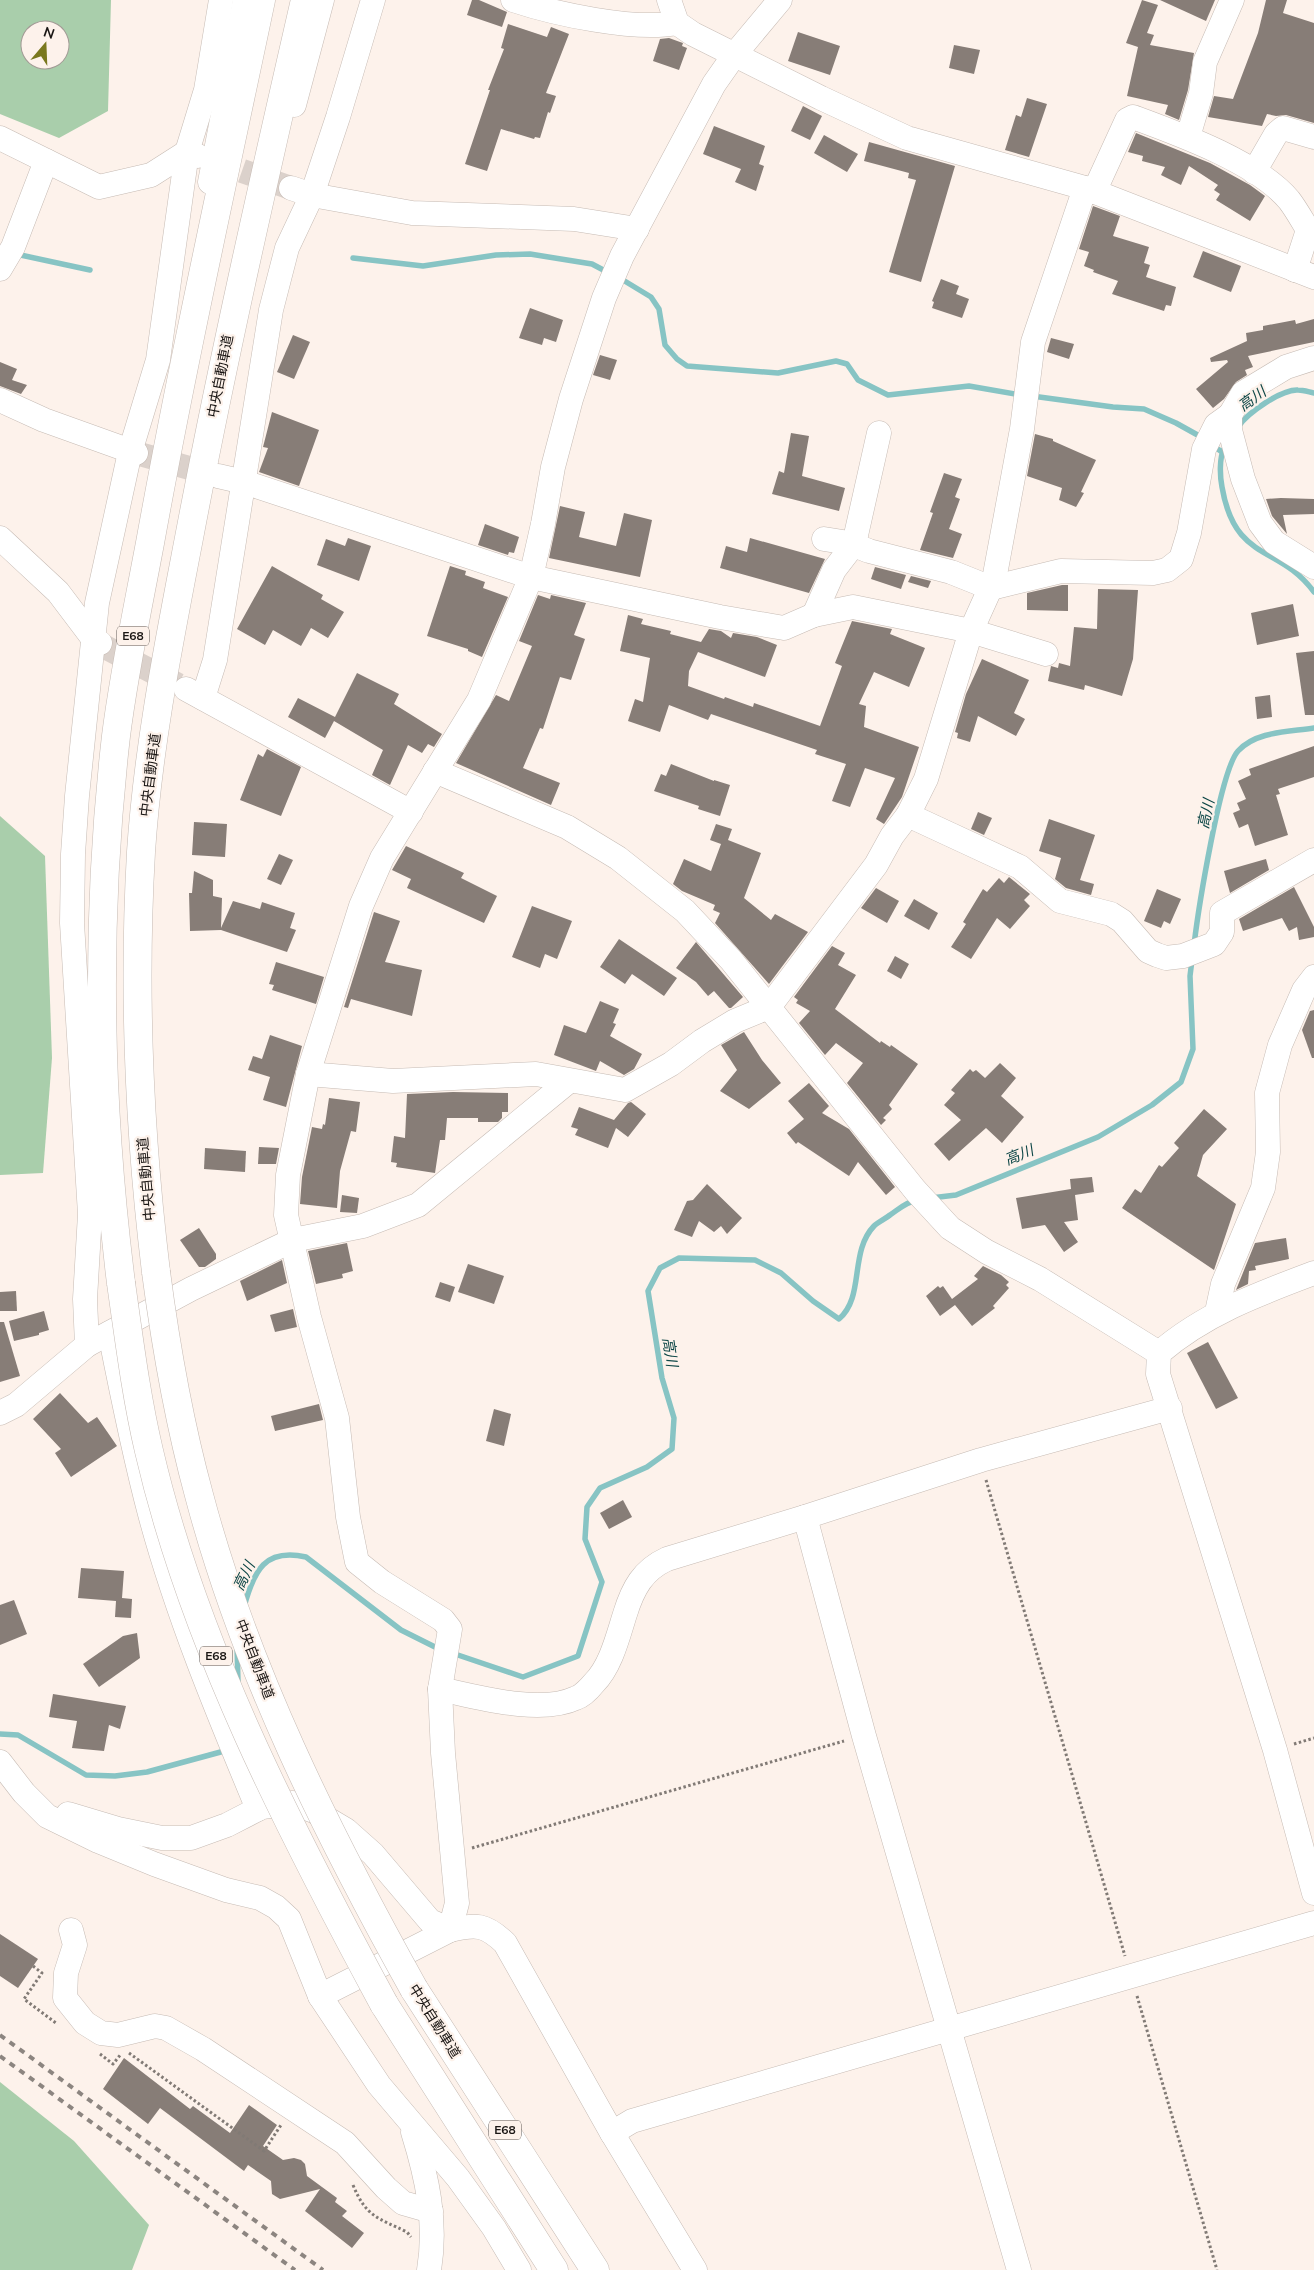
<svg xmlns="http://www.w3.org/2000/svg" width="1314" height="2270" font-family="Mulish,'Noto Sans JP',sans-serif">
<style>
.forest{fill:#a9ceab;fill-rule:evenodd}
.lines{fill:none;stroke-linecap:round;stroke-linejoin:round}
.stream{stroke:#87c4c4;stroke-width:5.5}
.building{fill:#877d77}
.minor-tunnel{stroke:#dbd1cb;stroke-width:24;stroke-dasharray:24 12;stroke-linecap:butt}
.minor-casing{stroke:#c6bbb4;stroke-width:25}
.highway-casing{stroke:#c6bbb4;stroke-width:29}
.path{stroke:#817a75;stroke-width:3;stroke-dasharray:2.5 2.5;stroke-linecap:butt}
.minor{stroke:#fff;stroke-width:24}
.highway{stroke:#fff;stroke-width:28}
.rail{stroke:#8c8580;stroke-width:4;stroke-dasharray:6 6;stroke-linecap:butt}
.highway-bridge-casing{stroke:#c6bbb4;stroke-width:29;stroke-linecap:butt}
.highway-bridge{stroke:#fff;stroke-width:28}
.labels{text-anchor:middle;stroke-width:4.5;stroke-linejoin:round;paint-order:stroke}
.shield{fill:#fdf2eb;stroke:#5e5854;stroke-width:1}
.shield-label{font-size:12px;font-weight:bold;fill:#1a1614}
.street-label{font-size:14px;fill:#1a1614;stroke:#fdf2eb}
.water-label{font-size:15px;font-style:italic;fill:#0d4646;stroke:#fdf2eb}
</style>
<rect width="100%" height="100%" fill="#fdf2eb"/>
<g class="forest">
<path d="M0,0H111L108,111L59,138L0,114ZM30,30H60V60H30Z"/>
<path d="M0,816L45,856L52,1058L43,1173L0,1175Z"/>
<path d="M0,2082L74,2141L149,2225L132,2270H0Z"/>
</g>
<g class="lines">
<g class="stream">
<path d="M16,254L90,270"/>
<path d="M353,258L423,266L496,255L530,254L592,264L609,273"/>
<path d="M618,277L651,297L659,309L665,345L677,359L687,366L778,373L836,361L847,364L858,380L888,395L969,386L1021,395"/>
<path d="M1032,396L1113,407L1144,409L1176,423L1203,438"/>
<path d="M1238,427C1247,413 1282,389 1298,390C1303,390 1309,392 1314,393"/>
<path d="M1212,445L1222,452"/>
<path d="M1224,449C1219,458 1220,477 1222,487C1235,563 1279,544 1314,592"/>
<path d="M1194,945C1198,912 1220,771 1238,751C1256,731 1289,732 1314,728"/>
<path d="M931,1198L956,1195L1098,1137L1152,1105L1181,1082L1193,1049L1190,976L1192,960"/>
<path d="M244,1607C254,1570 265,1548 306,1557L401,1630L441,1650"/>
<path d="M237,1647L238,1681"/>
<path d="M452,1653L523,1677L578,1656L602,1582L585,1539L587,1507L600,1488L647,1467L672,1449L674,1418L662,1378L648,1291L660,1268L679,1258L755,1260L781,1273L813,1301L839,1319C865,1297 849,1252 874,1226C878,1222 885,1219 890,1215C899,1209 906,1202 917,1200"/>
<path d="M0,1734L18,1735L86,1775L115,1776L147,1772L228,1750"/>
</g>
</g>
<g class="building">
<path d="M472,0H479L507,12L502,27L467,15Z"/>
<path d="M1142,0L1158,5L1147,33L1154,35L1150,45L1194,53L1188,90L1179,120L1165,114L1168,105L1127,96L1138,47L1126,43Z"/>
<path d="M1160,0H1215L1206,21Z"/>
<path d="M1266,0H1287L1283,13L1314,23V123L1286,115L1276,116L1267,114L1262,126L1208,117L1214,96L1233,99L1258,33Z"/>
<path d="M508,24L547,37L551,27L569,34L546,93L556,96L550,113L548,112L540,138L535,137L534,139L501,129L487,171L465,164L490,90H488L504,49L501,48Z"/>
<path d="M798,32L840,46L830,75L788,61Z"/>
<path d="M669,38L680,42L683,43L682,46L687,48L679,70L653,61L660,39Z"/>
<path d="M954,45L980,50L974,74L949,68Z"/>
<path d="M1027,98L1047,104L1029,157L1005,150L1016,115L1021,117Z"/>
<path d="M803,106L822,116L810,140L791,131Z"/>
<path d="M714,126L765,146L759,164L764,166L756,191L735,182L741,169L703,154Z"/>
<path d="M1136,133L1210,163L1250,185L1265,196L1250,221L1216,200L1220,194L1214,190L1218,185L1189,166L1181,185L1161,175L1165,167L1142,161L1143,156L1128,152Z"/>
<path d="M824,135L858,154L847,172L814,153Z"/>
<path d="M869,142L955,166L921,282L889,272L916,180L908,178L909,173L864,161Z"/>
<path d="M1093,206L1120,216L1113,236L1149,247L1144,263L1150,265L1146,277L1176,287L1171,306L1166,305L1164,311L1112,294L1118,281L1093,272L1094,270L1084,266L1089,252L1079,249Z"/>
<path d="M1203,251L1241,266L1231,292L1193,277Z"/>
<path d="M941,279L959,286L956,294L969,299L962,318L932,308L934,302L932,301Z"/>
<path d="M530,308L563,320L556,342L544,338L542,345L519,338Z"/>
<path d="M1314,319V342L1248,356L1253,367L1245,370L1247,375L1236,382L1224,399L1213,408L1196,389L1228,362L1227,360L1211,362L1210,358L1247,341L1246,333L1263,330V326L1295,320L1296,324Z"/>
<path d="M293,335L310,342L294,379L277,372Z"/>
<path d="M1051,338L1074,344L1069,359L1047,352Z"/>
<path d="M600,355L617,360L610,380L593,375Z"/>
<path d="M0,362L17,369L12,380L27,385L21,394L0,386Z"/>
<path d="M272,412L319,430L299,486L259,472L268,448L263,447Z"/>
<path d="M791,433L809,436L802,476L845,488L839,511L772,494L779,471L784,473Z"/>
<path d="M1035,434L1053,439V441L1096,460L1081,492L1084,493L1076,507L1059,500L1062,488L1027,476Z"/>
<path d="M944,473L962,479L955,497L960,499L949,529L962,534L953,558L920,550L933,513L930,512Z"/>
<path d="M1281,498L1314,499V514L1283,515L1287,534L1272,516L1266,499Z"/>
<path d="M560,506L585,512L579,537L616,546L624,513L652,520L640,577L549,558Z"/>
<path d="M485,524L519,537L514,553L509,552L508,555L478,545Z"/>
<path d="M348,538L371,546L359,581L317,565L326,539L345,546Z"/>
<path d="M750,538L825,559L809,593L720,568L726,546L747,552Z"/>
<path d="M272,566L323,595L321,599L344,612L328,638L311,628L301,646L273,630L265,645L237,629Z"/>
<path d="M450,566L466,571L465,575L485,582L483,588L508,597L482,657L468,651V649L427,636Z"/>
<path d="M875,567L906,575L901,589L871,579Z"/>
<path d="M911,576L931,581L928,588L908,582Z"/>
<path d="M1062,585H1068V611L1027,610V593Z"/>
<path d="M1098,589L1138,590L1133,659L1122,696L1085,685L1084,690L1048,681L1051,666L1058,668L1059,663L1070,666L1074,627L1097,629Z"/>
<path d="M538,595L550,599L551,595L586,603L574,635L585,639L571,680L560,677L543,729L540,728L523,768L560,783L551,805L456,763L496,695L509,701L532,646L519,641Z"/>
<path d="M1293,604L1299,636L1257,645L1251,613Z"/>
<path d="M628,615L643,619L641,624L671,631L670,634L701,642L709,629L721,631L731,638L733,633L757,637L777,645L765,677L698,652L689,671L688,686L724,699L725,697L753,707L754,703L820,726L842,666L835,663L852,621L892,629L890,634L925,648L909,687L874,672L859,704L866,706L864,727L919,747L902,797L884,824L876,819L895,778L865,768L850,807L832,801L846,764L815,754L817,750L711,714L708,720L669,705L660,732L628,721L635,699L643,702L650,658L620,651Z"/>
<path d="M1314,651V715H1305L1296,653Z"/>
<path d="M982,659L1029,680L1014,713L1025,719L1016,736L978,716L970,742L957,738L958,733L955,732L966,694Z"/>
<path d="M357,673L399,694L394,704L442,734L434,747L428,744L422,753L408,745L390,785L372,775L383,750L334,721L325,738L288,717L298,698L335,717Z"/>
<path d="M1270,695L1272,717L1257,719L1255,697Z"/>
<path d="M1314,746V777L1278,789L1280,794L1276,795L1288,835L1255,846L1248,824L1239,828L1233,813L1240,810L1237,803L1246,799L1238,781L1251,775L1249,769Z"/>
<path d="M267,749L301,767L281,816L240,800L258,754L263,757Z"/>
<path d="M671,764L714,781V780L730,785L720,816L698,809L699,806L654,791L661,774L666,776Z"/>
<path d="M978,812L992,818L984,835L971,829Z"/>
<path d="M1049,819L1095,835L1080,880L1094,884L1091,895L1066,888L1055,879L1061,858L1039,851Z"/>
<path d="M194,822L227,824L225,857L192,855Z"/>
<path d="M716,824L732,829L728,840L761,853L744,898L771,920L775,914L808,932L769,984L715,923L720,913L713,910L715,905L682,891L673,884L684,859L711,871L721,844L710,840Z"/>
<path d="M406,846L464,873L461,878L497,896L484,923L407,888L411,879L392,870Z"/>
<path d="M279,854L293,860L281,885L267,879Z"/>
<path d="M1266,859L1269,870L1230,893L1224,871Z"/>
<path d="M194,871L213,880V896L222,898L221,928L233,901L260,909L262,902L295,913L290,928L296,930L287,952L221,930L190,931L189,893H192Z"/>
<path d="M1009,877L1030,894L1024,900L1030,906L1010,929L997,918L971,959L951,947L966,924L963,922L983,889L987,892L999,878L1004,883Z"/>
<path d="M1294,887L1314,927V937L1299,940L1297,927L1289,931L1282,918L1243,931L1239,919Z"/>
<path d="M876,888L899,901L887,923L861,908Z"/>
<path d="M1157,889L1181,899L1170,924L1164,921L1161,928L1144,921Z"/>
<path d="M914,899L938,913L929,930L904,916Z"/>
<path d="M532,906L572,921L557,959L545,954L540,968L512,957Z"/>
<path d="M374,912L400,921L385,962L422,970L412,1016L351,999L348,1008L344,1007Z"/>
<path d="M619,939L677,978L664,996L632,974L625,984L600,967Z"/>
<path d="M696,942L743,997L731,1008H729L714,991L708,996L696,982L676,968Z"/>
<path d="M832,946L845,953L838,965L856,975L835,1009L880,1043L881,1041L890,1047L891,1045L918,1064L889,1105L892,1109L883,1118L886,1120L881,1125L847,1083L863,1063L836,1043L825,1055L799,1023L810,1011L796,1003L798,1000L794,997Z"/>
<path d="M895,956L909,964L901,979L887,971Z"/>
<path d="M276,962L324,977L316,1004L272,990L274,985L269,984Z"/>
<path d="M600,1001L619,1009L613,1023L616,1024L610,1036L642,1054L634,1069L624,1075L600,1061L596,1071L554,1055L564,1025L586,1033Z"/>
<path d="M1314,1010V1058H1312L1302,1030L1310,1011Z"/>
<path d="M744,1032L762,1060L781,1083L749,1109L720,1091L737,1070L721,1045Z"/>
<path d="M270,1035L302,1046L286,1107L263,1100L270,1077L248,1070L253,1056L262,1059Z"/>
<path d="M1000,1063L1016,1078L1001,1096L1024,1117L1002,1143L986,1128L949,1161L934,1144L961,1120L944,1105L955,1093L951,1090L970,1069L973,1072L976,1070L985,1078Z"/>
<path d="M809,1083L829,1106L822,1113L849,1129L895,1187L886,1195L858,1162L849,1176L798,1142L796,1144L787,1133L804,1119L788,1101Z"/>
<path d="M453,1092L508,1093V1112H502V1118L498,1122H478V1118H447L445,1140H440L435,1173L396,1167L397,1163L391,1162L394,1136L405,1138L407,1094Z"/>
<path d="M329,1098L360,1102L356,1132L351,1131L340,1171L337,1208L300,1204L302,1177L312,1127L322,1129L323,1124L325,1125Z"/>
<path d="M631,1102L646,1114L628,1137L616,1128L608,1148L575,1135L578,1129L571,1127L579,1107L614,1120L628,1103Z"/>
<path d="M1204,1109L1227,1129L1203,1155L1197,1176L1236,1204L1214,1270L1122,1208L1135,1189L1141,1193L1159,1165L1162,1167L1179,1148L1174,1143Z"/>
<path d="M259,1147L279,1148L276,1164H258Z"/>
<path d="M205,1148L246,1151L245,1172L204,1169Z"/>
<path d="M1092,1177L1094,1192L1075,1195L1078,1220L1064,1222L1078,1242L1064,1252L1045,1225L1022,1229L1016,1198L1071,1189L1070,1179Z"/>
<path d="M707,1184L742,1218L727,1234L721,1226L714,1232L699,1221L692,1237L674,1230L687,1201L693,1200Z"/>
<path d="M342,1195L359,1198L357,1213L340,1212Z"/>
<path d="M199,1228L216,1254V1259L205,1267H199L180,1240Z"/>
<path d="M1286,1238L1289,1259L1255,1266L1256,1270L1249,1271L1248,1284L1236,1290L1255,1243Z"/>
<path d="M347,1243L353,1271L342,1274L343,1278L316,1284L308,1251Z"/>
<path d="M282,1260L287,1283L247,1301L240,1281Z"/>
<path d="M468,1264L504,1276L494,1304L458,1292Z"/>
<path d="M983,1266L1001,1275L1009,1282L1006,1285L1009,1288L993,1306L995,1308L972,1326L955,1305L940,1316L926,1296L938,1286L940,1288L943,1286L952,1299L978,1279L974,1276Z"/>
<path d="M440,1282L455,1287L450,1302L435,1297Z"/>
<path d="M16,1291L17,1311H0V1292Z"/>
<path d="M293,1309L297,1327L275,1332L270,1315Z"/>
<path d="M44,1311L49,1330L39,1333V1335L14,1341L9,1321Z"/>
<path d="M0,1322H4L20,1376L0,1382Z"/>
<path d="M1208,1342L1238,1398L1216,1409L1187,1353Z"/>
<path d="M60,1393L88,1423L97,1417L117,1446L71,1477L55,1453L61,1449L33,1419Z"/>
<path d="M319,1404L323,1420L275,1431L271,1416Z"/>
<path d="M494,1409L511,1414L504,1446L486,1441Z"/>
<path d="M623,1500L632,1517L609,1529L600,1513Z"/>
<path d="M81,1568L124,1571L122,1598L132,1599L131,1618L115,1617L116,1601L78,1598Z"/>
<path d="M14,1600L27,1634L0,1645V1605Z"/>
<path d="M137,1633L140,1658L99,1687L83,1664L123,1636Z"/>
<path d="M53,1694L126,1706L120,1729L109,1725L104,1751L72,1748L77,1721L49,1717Z"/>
<path d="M0,1934L38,1959L18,1988L0,1976Z"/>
<path d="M124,2058L190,2109L193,2106L230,2133L249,2105L277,2125L263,2146L283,2160L294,2158L301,2160L305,2164L307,2176L337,2198L335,2202L347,2211L342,2216L364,2233L352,2248L305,2211L320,2189L280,2199L272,2194L271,2181L248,2165L244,2171L160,2108L148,2124L103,2089Z"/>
</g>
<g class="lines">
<g class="minor-tunnel">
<path d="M208,159L291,188"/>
<path d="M136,453L218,476"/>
<path d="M105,647L178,685"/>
</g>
<g class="minor-casing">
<g id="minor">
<path d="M513,0C555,14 634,31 677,23"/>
<path d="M669,0L677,23L693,34L821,98L907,138L1085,188L1314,277"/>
<path d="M294,105L322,0"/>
<path d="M1188,137L1201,93L1205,62L1232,0"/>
<path d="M0,138L99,187L151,175L187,152L198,156"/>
<path d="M1254,172L1276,134L1283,128L1314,137"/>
<path d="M210,182L245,0"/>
<path d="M291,188L312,195L412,213L574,219L637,229"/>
<path d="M1094,192L1127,120L1133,117C1179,134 1257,162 1289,200C1296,209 1302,220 1308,230L1295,270"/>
<path d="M0,269L13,247L46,161"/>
<path d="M1314,358L1286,367L1243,393L1230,415V430L1243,479L1260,523L1274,542L1314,567"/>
<path d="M0,400L44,420L136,453"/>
<path d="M218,476L244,482L531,577L720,617L784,628L814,615L853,607L971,631L1046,654"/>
<path d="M0,538L58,592L95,641L100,643"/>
<path d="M824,539L849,543L869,551L951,572L991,588L1061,571L1153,573L1167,570L1181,559L1189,533L1204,449L1216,425L1230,415"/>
<path d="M814,615L834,570L854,544L879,433"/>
<path d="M186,689L411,812"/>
<path d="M203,698L215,660L271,310L287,248L312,195L338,117L373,0"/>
<path d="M435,771L567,827L618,858L685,911L731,960L915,1190L950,1228L987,1252L1040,1279L1159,1353"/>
<path d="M908,815L1020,867L1060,901L1111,914L1122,921L1148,951L1157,955L1166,958L1183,956L1214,944L1222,932V913L1314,860"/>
<path d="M308,1074L393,1081L536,1074L625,1090L671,1064L702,1041L735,1021L769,1007L876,865L892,836L908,815L926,779L971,631L994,580L1022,429L1033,342L1085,188"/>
<path d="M1314,1273C1258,1294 1204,1314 1159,1353L1158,1374L1275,1750L1314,1893"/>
<path d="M1217,1312L1223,1284L1263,1188L1268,1152L1267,1093L1280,1045L1304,990L1314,977"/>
<path d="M110,1333C122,1394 134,1454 150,1514C177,1615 218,1713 258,1809"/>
<path d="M87,1345L85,1299L90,1214L72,923L73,854L77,796L97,603L130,452L158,360L187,152L206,90L221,0"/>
<path d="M0,1413L16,1405L87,1345L191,1289L293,1240L363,1226L418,1205L569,1081"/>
<path d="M805,1517L864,1736L1019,2270"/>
<path d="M440,1689C478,1697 540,1715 576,1698C582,1696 590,1688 594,1683C611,1666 618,1636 625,1614C633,1588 643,1570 667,1559L805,1517L981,1460L1170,1408"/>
<path d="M0,1762L24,1793L47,1816L98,1841L154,1864L226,1890L260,1898L276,1907L289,1919L320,1996L379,2085L458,2178L494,2228L519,2270"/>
<path d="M68,1814L118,1829L162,1838H191L227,1825L262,1807L293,1803L314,1811L346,1830L373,1854L430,1921L450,1930"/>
<path d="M71,1930L75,1945L66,1973L65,1998L85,2023L101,2033L118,2035L155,2026L166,2028L203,2049L345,2143L386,2188L403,2203L431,2211"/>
<path d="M450,1930L457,1903L443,1753L440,1689L450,1629L443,1620L382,1582L357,1562L348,1517L337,1418L309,1317L286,1215L288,1175L308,1074L361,906L382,858L479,700L531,577L543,524L553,467L571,399L604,298L622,256L714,84L735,54L780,0"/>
<path d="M320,1996L450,1930C476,1924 485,1924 505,1943L612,2133L695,2270"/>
<path d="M413,2132C427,2177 437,2222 429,2270"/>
<path d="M612,2133L632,2121L1314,1923"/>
</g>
</g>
<g class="highway-casing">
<g id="highway">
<path d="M156,1272C139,1132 133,992 141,852C148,746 169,642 189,538C223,358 264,179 305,0"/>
<path d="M121,1283C98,1100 95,919 116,736C124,672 138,607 150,543C183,361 223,181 261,0"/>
<path d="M414,1989L595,2270"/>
<path d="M384,2004L554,2270"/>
</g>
</g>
<g class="path">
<path d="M986,1480L1125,1956"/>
<path d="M1294,1744L1314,1738"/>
<path d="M472,1848L844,1741"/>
<path d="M33,1966L42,1973L24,1999L56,2023"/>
<path d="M1137,1996L1217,2270"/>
<path d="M129,2053L264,2151L281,2125"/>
<path d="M100,2054L113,2064L121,2054"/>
<path d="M353,2185C366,2217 378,2218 407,2232L411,2237"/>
</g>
<use href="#minor" class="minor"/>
<use href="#highway" class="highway"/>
<g class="rail">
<path d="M0,2035L323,2270"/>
<path d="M0,2056L295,2270"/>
</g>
<g class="highway-bridge-casing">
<g id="highway-bridge">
<path d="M156,1272C166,1348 179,1422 199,1495C245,1669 327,1833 414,1989"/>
<path d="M121,1283C129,1339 136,1396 149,1451C194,1645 290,1830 384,2004"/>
</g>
</g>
<use href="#highway-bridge" class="highway-bridge"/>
</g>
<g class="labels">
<g class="shield">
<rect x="117" y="626.5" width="32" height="19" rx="4"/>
<rect x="200" y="1646.5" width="32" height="19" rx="4"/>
<rect x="489" y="2120.5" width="32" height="19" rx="4"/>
</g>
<g class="shield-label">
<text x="133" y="640">E68</text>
<text x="216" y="1660">E68</text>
<text x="505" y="2134">E68</text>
</g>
<g class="street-label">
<text transform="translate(220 376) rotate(-79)" y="5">中央自動車道</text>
<text transform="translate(150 775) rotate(-83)" y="5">中央自動車道</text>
<text transform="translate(146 1179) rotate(-95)" y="5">中央自動車道</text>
<text transform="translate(255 1659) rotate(69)" y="5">中央自動車道</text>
<text transform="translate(435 2021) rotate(58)" y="5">中央自動車道</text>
</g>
<g class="water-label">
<text transform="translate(1252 399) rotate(-36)" y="5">高川</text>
<text transform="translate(1206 814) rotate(-78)" y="5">高川</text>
<text transform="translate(1019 1155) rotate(-22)" y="5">高川</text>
<text transform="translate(670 1352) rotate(81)" y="5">高川</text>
<text transform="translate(244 1576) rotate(-64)" y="5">高川</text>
</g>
</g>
<g transform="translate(45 45) rotate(19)"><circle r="24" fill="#fdf2eb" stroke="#a29a95"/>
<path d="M0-4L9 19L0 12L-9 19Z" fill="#7a781e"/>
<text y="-8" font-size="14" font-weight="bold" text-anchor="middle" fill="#1a1614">N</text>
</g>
</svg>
